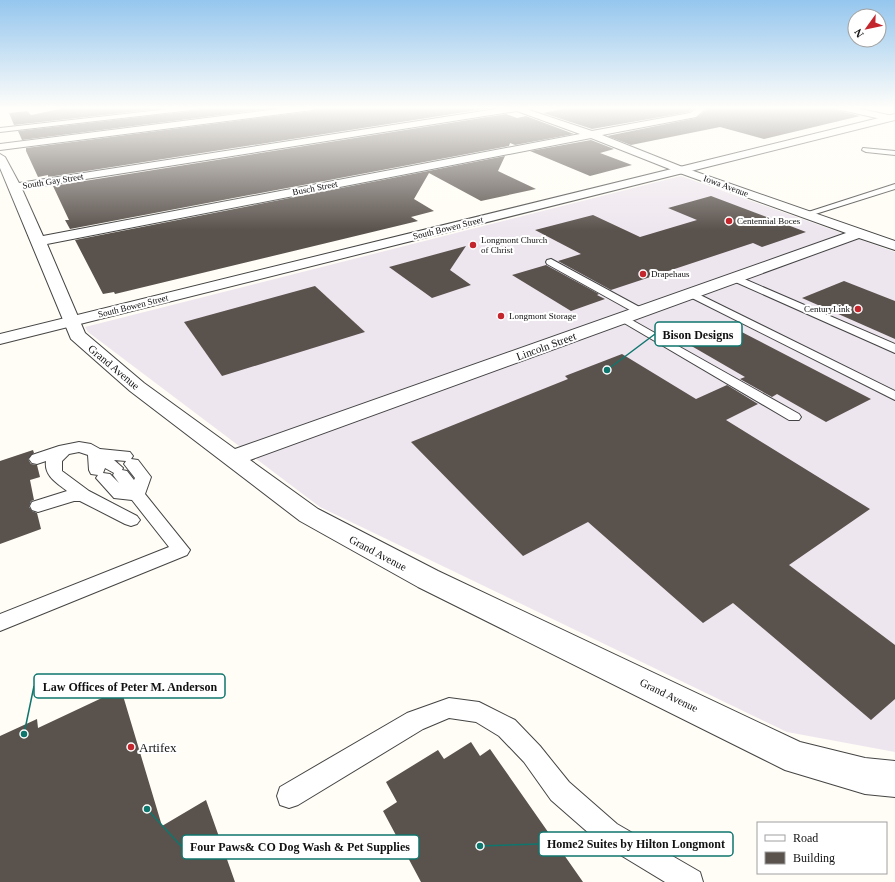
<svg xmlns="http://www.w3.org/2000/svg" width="895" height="882" font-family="'Times New Roman',serif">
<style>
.industrial{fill:#eee6ef}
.building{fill:#5a524d}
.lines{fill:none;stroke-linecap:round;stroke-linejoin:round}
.service-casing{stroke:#444;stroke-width:2}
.minor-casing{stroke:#444;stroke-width:2}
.tertiary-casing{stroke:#444;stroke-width:2}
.service{fill:#fff;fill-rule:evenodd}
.minor{fill:#fff;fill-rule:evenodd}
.tertiary{fill:#fff;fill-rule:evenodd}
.poi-dot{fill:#c4262e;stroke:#fff;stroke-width:1.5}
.labels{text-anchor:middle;stroke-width:4;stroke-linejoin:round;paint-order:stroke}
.far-street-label{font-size:9px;fill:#111;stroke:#fff}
.far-poi-label{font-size:9px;fill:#111;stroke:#fff;text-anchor:start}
.street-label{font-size:11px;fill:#111;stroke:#fff}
.near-poi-label{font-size:13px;fill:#111;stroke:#fff;text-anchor:start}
.leader{fill:none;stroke:#0f766e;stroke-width:1.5}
.callout-dot{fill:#0f766e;stroke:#fff;stroke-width:1.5}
.callout{fill:#fff;stroke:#0f766e;stroke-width:1.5}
.callout-label{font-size:12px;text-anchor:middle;font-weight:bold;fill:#111}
</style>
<rect width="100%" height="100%" fill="#fffdf5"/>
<path class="industrial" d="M681,176L895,252V752L787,732L320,507L88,332L85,327Z"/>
<g class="building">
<path d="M69,107H176L14,125L9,113L27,111L31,115Z"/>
<path d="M204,107H284L22,140L18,131L200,110Z"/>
<path d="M317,107H487L491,108L48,177V175L38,177L26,151V148L312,111Z"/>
<path d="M572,107H694V108L689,112L592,129L543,113Z"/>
<path d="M706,107H835L837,110L860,116L764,139L720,127L631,145L607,136L696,118L706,110Z"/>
<path d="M506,114L517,118L526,116L574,134L515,145L510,143L509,146L70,229L65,220H69L53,186Z"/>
<path d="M591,140L614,149L600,153L632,165L590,176L530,151Z"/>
<path d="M505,156L498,171L536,189L481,201L429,173L414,199L434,211L411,217L418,221L115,294L114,292L103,294L75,240Z"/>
<path d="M711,196L806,232L762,247L753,243L611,290L558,261L581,254L535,230L593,215L640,237L697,220L668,208Z"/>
<path d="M466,246L450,270L471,285L432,298L389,267Z"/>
<path d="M546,265L599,294L597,295L605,299L571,311L512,275Z"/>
<path d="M844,281L895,301V339L802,298Z"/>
<path d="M315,286L365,332L222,376L184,322Z"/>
<path d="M732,327L871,399L826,422L777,394L772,397L740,379L745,377L688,344Z"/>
<path d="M622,354L696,399L727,385L758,404L726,420L870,509L789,565L895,645V699L871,720L733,603L703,623L588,522L523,556L411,442L568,379L565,376Z"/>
<path d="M33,450L34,453L28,459L31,464L37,465L40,477L30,480L34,500L31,501L29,507L32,511L37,513L41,529L0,544V461Z"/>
<path d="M121,689L162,826L206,800L235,882H0V736L37,719L38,728Z"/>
<path d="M471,742L480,756L490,749L583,882H421L383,811L397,802L386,782L438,750L444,759Z"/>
</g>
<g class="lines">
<g class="service-casing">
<g id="service">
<path d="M187,107H203L200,109L0,132V128Z"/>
<path d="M863,148L895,151V155L866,152L862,150Z"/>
<path d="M895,184V189L809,216H803L802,214Z"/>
<path d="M551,259L645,310L647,312L645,314H637L547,264L546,262L547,260Z"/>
<path d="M735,275L895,344V353L731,280L730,278Z"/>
<path d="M690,290L895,391V400L686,295L685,293Z"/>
<path d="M623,315L799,414L801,417L799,420H789L619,320L617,318Z"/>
<path d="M79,442L91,444L100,449L130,452L133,456L131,459L138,460L151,477L145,494L190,550L187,555L0,631V614L169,547L132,500L114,498L96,478L98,475L91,474L89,470L88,455L79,452L69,454L62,461V471L89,491L137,516L140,520L137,524L131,526L125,524L80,501H74L38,512L32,510L30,506L32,502L67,491C57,483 44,476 46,461L37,464L32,463L29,459L32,455L59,446ZM114,460L126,461L124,464L135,478L134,480L127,471L122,470L123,468ZM105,468L114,473L113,475L119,483L110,474L103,473Z"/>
<path d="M449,698L479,702L515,720L540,746L569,782L617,824L700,872L703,882H665L599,842L551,800L524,762L499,736L476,722L449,718L423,729L298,805L289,808L280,805L277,796L280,787L407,713Z"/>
</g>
</g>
<g class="minor-casing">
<g id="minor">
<path d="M294,107H316L312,110L0,150V144Z"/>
<path d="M509,107H533L529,110L592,131L690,113L696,109L695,107H704L705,109L696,117L602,135L685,168L895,241V250L859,238L250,460L318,509L438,571L800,742L865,758L895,761V797L865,794L785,770L418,587L300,521L130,391L71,339L0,168V154L5,157L19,183ZM517,111L580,134L43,236L22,189ZM591,138L677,172L846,233L235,449L144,383L85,333L47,244Z"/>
<path d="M836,107H851L893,116L895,118L890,121L837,109Z"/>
</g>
</g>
<g class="tertiary-casing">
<path id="tertiary" d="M895,114V120L0,344V334Z"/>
</g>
<use href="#service" class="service"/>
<use href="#minor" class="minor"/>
<use href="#tertiary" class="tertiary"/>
</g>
<linearGradient id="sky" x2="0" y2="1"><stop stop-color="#95c6ee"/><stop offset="0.47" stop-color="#fffefa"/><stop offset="1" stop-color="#fffefa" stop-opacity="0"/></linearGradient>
<rect width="895" height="230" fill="url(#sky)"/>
<g class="poi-dot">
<circle cx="729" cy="221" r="4"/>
<circle cx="473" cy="245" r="4"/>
<circle cx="643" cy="274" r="4"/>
<circle cx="858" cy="309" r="4"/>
<circle cx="501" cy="316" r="4"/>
<circle cx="131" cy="747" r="4"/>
</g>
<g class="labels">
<g class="far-street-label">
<text transform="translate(53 181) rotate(-9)" y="3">South Gay Street</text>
<text transform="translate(726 186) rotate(20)" y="3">Iowa Avenue</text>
<text transform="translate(315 188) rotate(-11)" y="3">Busch Street</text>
<text transform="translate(448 228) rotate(-14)" y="3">South Bowen Street</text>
<text transform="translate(133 306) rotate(-14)" y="3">South Bowen Street</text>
</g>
<g class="far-poi-label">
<text x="737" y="224">Centennial Boces</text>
<text x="481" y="243">Longmont Church<tspan x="481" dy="10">of Christ</tspan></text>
<text x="651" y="277">Drapehaus</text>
<text x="850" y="312" text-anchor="end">CenturyLink</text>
<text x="509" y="319">Longmont Storage</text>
</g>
<g class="street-label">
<text transform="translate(546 346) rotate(-20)" y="4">Lincoln Street</text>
<text transform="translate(114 367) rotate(40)" y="4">Grand Avenue</text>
<text transform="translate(378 553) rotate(28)" y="4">Grand Avenue</text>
<text transform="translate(669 695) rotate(26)" y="4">Grand Avenue</text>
</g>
<g class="near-poi-label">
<text x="139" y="752">Artifex</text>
</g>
</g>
<path class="leader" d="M607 370L655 334M24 734L34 686M480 846L539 844M147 809L182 847"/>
<g class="callout-dot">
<circle cx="607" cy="370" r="4"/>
<circle cx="24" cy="734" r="4"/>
<circle cx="480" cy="846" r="4"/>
<circle cx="147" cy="809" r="4"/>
</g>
<g class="callout">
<rect x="655" y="322" width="87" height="24" rx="4"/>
<rect x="34" y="674" width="191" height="24" rx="4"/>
<rect x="539" y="832" width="194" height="24" rx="4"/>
<rect x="182" y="835" width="237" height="24" rx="4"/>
</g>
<g class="callout-label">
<text x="698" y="339">Bison Designs</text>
<text x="130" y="691">Law Offices of Peter M. Anderson</text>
<text x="636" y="848">Home2 Suites by Hilton Longmont</text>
<text x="300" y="851">Four Paws&amp; CO Dog Wash &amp; Pet Supplies</text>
</g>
<rect x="757" y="822" width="130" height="52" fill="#ffffff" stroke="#a0a0a0"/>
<rect x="765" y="835" width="20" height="6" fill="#ffffff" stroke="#a0a0a0"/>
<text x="793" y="842" font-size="12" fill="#111111">Road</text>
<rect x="765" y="852" width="20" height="12" fill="#5a524d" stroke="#a0a0a0"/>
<text x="793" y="862" font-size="12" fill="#111111">Building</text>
<g transform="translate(867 28) rotate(237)"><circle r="19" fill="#ffffff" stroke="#a0a0a0"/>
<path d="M0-3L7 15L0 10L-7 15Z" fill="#c4262e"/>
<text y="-6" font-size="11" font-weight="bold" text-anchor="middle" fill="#111111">N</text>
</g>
</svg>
